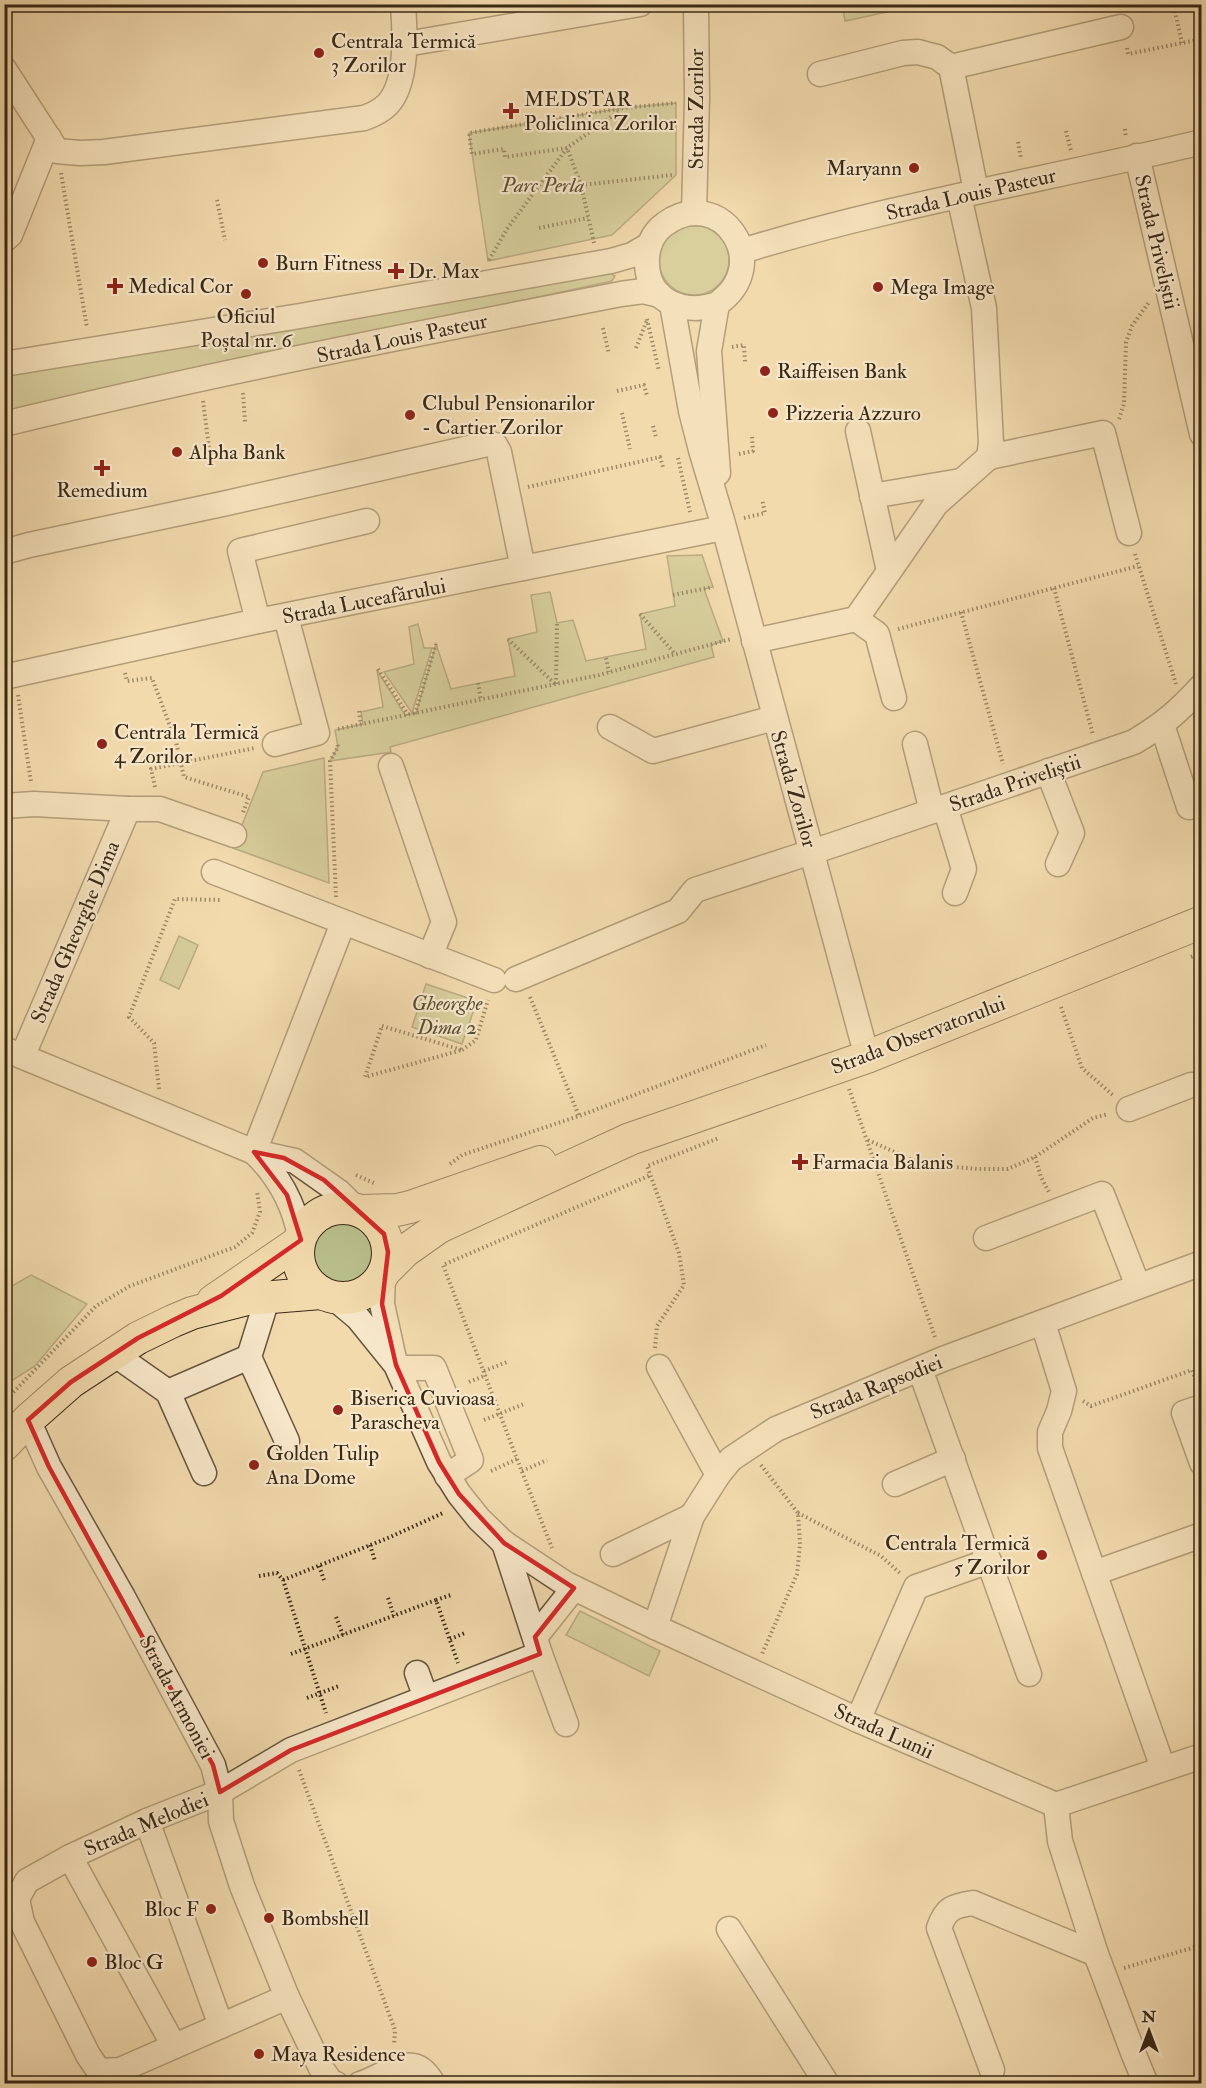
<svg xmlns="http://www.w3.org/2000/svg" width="1206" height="2088" font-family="'IM FELL Double Pica',serif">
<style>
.green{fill:#b9c08b;stroke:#787450;stroke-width:1.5}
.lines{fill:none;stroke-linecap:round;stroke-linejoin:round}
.minor-casing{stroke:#66553c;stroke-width:27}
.major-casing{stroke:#382916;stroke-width:34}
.path{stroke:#382916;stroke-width:4;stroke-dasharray:1.5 3;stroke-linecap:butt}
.minor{stroke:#f7e7ca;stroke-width:24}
.major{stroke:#f2daad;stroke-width:32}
.marked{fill:none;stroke:#d62828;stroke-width:4.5;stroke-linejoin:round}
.poi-dot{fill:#8f2418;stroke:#f7e7ca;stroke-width:2}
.labels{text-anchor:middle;stroke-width:4.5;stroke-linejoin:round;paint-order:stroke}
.poi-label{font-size:21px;fill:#382916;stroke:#f7e7ca;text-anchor:start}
.street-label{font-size:21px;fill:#382916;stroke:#f7e7ca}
.park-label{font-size:21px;font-style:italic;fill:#584f33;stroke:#f7e7ca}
</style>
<rect width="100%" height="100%" fill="#f2daad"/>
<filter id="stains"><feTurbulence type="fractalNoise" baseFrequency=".00333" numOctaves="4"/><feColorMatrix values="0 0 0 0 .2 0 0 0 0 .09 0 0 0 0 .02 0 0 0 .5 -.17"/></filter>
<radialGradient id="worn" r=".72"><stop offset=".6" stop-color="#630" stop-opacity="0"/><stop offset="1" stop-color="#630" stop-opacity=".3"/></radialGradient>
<g class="green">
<path d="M842,4H920V5L845,21Z"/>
<path d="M676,103V175L612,235L488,261L469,133L623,108Z"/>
<circle cx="694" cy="260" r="35"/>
<path d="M610,273L615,276L612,281L5,412V372Z"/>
<path d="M702,555L713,587L704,589L723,641L711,645L714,657L390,747L391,752L330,761L338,747L335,730L363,724L361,712L383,707L377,670L405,715L416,713L436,644L451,689L515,676L508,639L537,632L531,595L550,592L557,623L573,620L586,661L646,649L640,614L675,606L667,556Z"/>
<path d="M418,624L424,648H432L412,713L384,672L414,664L409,627Z"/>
<path d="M324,758L329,883L233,848L263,772Z"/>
<path d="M179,936L198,945L179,989L160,980Z"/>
<path d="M426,984L477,1001L462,1044L412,1027Z"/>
<circle cx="345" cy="1253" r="33"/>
<path d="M31,1275L87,1304L35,1366L5,1385V1290Z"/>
<path d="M580,1611L660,1651L649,1676L566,1635Z"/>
</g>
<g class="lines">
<g class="minor-casing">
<g id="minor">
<path d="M406,44L640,4"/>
<path d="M951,67L1121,27"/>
<path d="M4,69L57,151L80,153L104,152L364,118C373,115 381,111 388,104C408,82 405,32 403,4"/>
<path d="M820,74L903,53L918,52L937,57L951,67L976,191"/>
<path d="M1137,156L1202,434"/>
<path d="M694,213L697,98L696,4"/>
<path d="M4,240L10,235L49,138"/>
<path d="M742,251C892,205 1049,179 1202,142"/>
<path d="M672,304L691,411L701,450L722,520L867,1057"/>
<path d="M717,304C686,315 648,303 647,264C646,249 652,233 665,224C719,184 776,263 717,304L709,351L718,473"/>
<path d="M4,364L300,316L611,261L632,255L649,245"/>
<path d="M4,424C209,374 415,334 621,294L643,291L660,295"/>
<path d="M858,431L889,571"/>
<path d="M989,457L1103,433L1129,533"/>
<path d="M872,496L961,481"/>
<path d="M4,552L29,545L227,503L487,444L495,445L499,452L523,568"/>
<path d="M856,619L877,634L894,698"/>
<path d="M258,621L240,551L367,521"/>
<path d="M754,641L856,619L936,504L989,457L991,443L984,308L959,196"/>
<path d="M4,677L258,621L723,528"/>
<path d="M1162,725L1189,807"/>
<path d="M610,727L653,751L774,718"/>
<path d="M275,744L317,733L286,617"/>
<path d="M915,744L932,811"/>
<path d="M391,766L444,922L430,956"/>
<path d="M1048,771L1072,833L1058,864"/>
<path d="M4,806L34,804L128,809L23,1055"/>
<path d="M945,807L964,869L955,893"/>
<path d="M128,809H160L234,835"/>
<path d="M214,872L494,980"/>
<path d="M516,979L678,911L695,890L836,844L1134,742C1164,724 1178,712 1202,686"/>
<path d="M4,1049L254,1152L295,1161L339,1192L357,1210"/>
<path d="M1129,1109L1191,1085H1202"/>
<path d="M254,1152L343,923"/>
<path d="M254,1152C279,1176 294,1203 300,1237"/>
<path d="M986,1238L1102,1194L1138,1286"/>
<path d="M383,1274L382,1304L394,1359"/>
<path d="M268,1296L249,1357L287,1441"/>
<path d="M333,1297L358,1318L396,1365L439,1462L459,1494L479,1519L504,1543L566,1584L655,1627L858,1720L1056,1805L1202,1756"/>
<path d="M1043,1323L1064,1391L1059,1411L1050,1432V1448L1163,1768"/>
<path d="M114,1354L168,1392L249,1357"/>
<path d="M659,1367L718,1475"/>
<path d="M398,1368H434L471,1460L447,1476"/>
<path d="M920,1369L1029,1674"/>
<path d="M168,1392L204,1473"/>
<path d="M1202,1407L1184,1413L1202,1463"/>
<path d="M28,1420L49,1467L123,1597L213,1765L220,1792L221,1821L242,1886L287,1997L321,2068L331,2082L336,2084"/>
<path d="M895,1484L953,1459"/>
<path d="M613,1554L692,1516"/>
<path d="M1094,1573L1202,1535"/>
<path d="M655,1627L692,1516L718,1475L731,1459L776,1429L943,1359L1202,1263"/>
<path d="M535,1637L574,1588"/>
<path d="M540,1654L566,1724"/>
<path d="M417,1673L426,1698"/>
<path d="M858,1720L916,1587L989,1561"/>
<path d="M1056,1805L1060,1841L1096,1954L1134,2055L1146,2084"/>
<path d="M147,1821L221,2026"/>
<path d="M70,1857L174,2046"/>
<path d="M729,1929L827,2084"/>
<path d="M287,1997L120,2070L99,2071L88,2055L22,1922L17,1899L27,1881L70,1857L147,1821L220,1792L291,1750L540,1654L504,1543"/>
<path d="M992,2070L939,1928C946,1908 953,1906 973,1903L1096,1954"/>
<path d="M360,2084C386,2077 413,2046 433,2084"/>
</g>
</g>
<g class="major-casing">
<g id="major">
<circle cx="343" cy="1253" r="45"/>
<path d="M360,1211L397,1210L410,1207L540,1162"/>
<path d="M385,1271L405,1251L439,1227L630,1139L867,1057L1202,922"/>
<path d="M213,1301L299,1242"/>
<path d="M4,1445L28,1420L71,1382L138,1338L173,1321L192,1313L247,1299L321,1293"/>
</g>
</g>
<g class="path">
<path d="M1165,9L1174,7L1182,43"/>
<path d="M1127,48L1128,54L1202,39"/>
<path d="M1125,129L1126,138"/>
<path d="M1066,131L1071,151"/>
<path d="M1018,142L1021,159"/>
<path d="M61,173L87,328"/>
<path d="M581,185L673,175"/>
<path d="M217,200L225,240"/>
<path d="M539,228L588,218"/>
<path d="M594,243L581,185L567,148L505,157L504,149L472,154L469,133L623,108L676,103"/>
<path d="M489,260L507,229L567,148L621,110"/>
<path d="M647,319L659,371"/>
<path d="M603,328L609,354"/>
<path d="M732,347L744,345L745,362"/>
<path d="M636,348L647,320"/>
<path d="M617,391L644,385L647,396"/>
<path d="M243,393L245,422"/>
<path d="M203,401L209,448"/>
<path d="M622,413L630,449"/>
<path d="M1119,419L1124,404L1126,342L1132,326L1149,302"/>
<path d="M653,426L656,437"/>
<path d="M739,454L753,451L752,436"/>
<path d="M678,458L690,512"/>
<path d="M528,487L660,457L663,467"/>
<path d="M744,518L765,513L762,499"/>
<path d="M1135,554L1176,684"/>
<path d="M1054,588L1093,735"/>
<path d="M673,595L713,587"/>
<path d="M961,612L1003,764"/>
<path d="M640,614L675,654"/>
<path d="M898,629L1138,566"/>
<path d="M508,639L555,684"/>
<path d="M606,658L609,672"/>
<path d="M378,669L408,715"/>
<path d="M125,673L127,681L152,678L176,742L184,777L249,797L242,815"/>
<path d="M478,683L481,700"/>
<path d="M556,684L557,624"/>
<path d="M18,695L31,782"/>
<path d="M359,711L361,725"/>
<path d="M415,714L436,644"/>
<path d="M338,729L599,675L731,639"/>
<path d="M155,787L151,769L255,748"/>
<path d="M1196,827L1202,844"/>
<path d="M336,897L330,761L338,747L337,742"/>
<path d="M1191,957L1202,953"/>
<path d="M530,997L579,1116"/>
<path d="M1061,1007L1082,1068L1114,1096"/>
<path d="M382,1026L462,1050L365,1077Z"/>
<path d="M462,1050L476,1040L488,1000"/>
<path d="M159,1089L154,1043L129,1017L175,899L222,900"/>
<path d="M849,1089L936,1340"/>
<path d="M868,1140L921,1164L978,1169H1008L1035,1157L1093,1118L1108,1114"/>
<path d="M1035,1157L1041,1177L1049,1192"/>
<path d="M450,1164L462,1155L579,1116L766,1045"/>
<path d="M356,1175L374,1183"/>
<path d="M655,1348L657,1326L684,1285L679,1253L647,1166L719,1138"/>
<path d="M484,1371L507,1362"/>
<path d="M469,1382L486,1375"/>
<path d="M1083,1401L1091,1406L1192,1370L1198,1386"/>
<path d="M4,1402L96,1306L130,1286L235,1247L252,1233L260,1212L257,1191"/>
<path d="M484,1420L524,1404"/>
<path d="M517,1459L552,1548"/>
<path d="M761,1465L798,1513L800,1544L797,1574L762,1654"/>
<path d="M491,1471L517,1459L443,1265L651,1175"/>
<path d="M522,1471L547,1460"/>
<path d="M798,1513L881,1556L900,1573"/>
<path d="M370,1545L375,1561"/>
<path d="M319,1566L324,1580"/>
<path d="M259,1576L277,1573L283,1580L326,1713"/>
<path d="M283,1580L388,1538L443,1513"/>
<path d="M388,1598L394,1616"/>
<path d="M436,1600L451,1595"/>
<path d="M336,1617L343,1635"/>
<path d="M450,1639L465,1633"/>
<path d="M291,1654L436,1600L458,1663"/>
<path d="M307,1698L339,1686"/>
<path d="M299,1770L395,2030L394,2045"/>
<path d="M1124,1968L1202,1945"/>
</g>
<use href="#minor" class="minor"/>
<use href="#major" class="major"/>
</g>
<path d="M0 0H1206V2088H0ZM254,1152L284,1158L324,1180L384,1234L388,1252L382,1304L396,1365L439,1462L459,1494L504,1543L574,1588L535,1637L540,1654L291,1750L220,1792L213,1765L49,1467L28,1420L71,1382L138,1338L221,1296L301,1240L287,1195Z" fill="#f2daad" fill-opacity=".55" fill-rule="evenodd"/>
<path class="marked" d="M254,1152L284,1158L324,1180L384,1234L388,1252L382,1304L396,1365L439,1462L459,1494L504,1543L574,1588L535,1637L540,1654L291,1750L220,1792L213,1765L49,1467L28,1420L71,1382L138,1338L221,1296L301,1240L287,1195Z"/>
<g class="poi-dot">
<circle cx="319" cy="53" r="6"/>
<path d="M508 102h6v6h6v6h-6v6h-6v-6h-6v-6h6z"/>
<circle cx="914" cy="168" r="6"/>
<circle cx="263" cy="263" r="6"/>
<path d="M393 262h6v6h6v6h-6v6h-6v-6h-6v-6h6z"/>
<path d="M112 277h6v6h6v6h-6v6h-6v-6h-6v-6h6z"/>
<circle cx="878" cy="287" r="6"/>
<circle cx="246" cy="294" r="6"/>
<circle cx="765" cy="371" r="6"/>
<circle cx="773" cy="413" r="6"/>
<circle cx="410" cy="415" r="6"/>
<circle cx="177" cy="452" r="6"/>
<path d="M99 459h6v6h6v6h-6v6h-6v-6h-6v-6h6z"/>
<circle cx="102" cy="744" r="6"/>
<path d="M797 1153h6v6h6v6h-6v6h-6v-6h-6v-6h6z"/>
<circle cx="338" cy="1410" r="6"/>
<circle cx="254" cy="1465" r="6"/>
<circle cx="1042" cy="1555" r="6"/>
<circle cx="211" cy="1909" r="6"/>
<circle cx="269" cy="1918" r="6"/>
<circle cx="92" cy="1962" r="6"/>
<circle cx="259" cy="2054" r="6"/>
</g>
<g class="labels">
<g class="poi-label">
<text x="331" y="48">Centrala Termică<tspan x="331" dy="24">3 Zorilor</tspan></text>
<text x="524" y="106">MEDSTAR<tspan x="524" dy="24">Policlinica Zorilor</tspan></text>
<text x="902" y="175" text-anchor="end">Maryann</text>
<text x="275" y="270">Burn Fitness</text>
<text x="408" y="278">Dr. Max</text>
<text x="128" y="293">Medical Cor</text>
<text x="890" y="294">Mega Image</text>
<text x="246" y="323" text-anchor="middle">Oficiul<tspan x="246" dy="24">Poștal nr. 6</tspan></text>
<text x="777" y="378">Raiffeisen Bank</text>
<text x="422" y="410">Clubul Pensionarilor<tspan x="422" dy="24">- Cartier Zorilor</tspan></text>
<text x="785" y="420">Pizzeria Azzuro</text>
<text x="189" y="459">Alpha Bank</text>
<text x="102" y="497" text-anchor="middle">Remedium</text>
<text x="114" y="739">Centrala Termică<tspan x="114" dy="24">4 Zorilor</tspan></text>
<text x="812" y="1169">Farmacia Balanis</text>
<text x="350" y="1405">Biserica Cuvioasa<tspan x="350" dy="24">Parascheva</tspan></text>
<text x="266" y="1460">Golden Tulip<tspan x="266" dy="24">Ana Dome</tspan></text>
<text x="1030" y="1550" text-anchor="end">Centrala Termică<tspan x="1030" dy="24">5 Zorilor</tspan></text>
<text x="199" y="1916" text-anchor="end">Bloc F</text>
<text x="281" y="1925">Bombshell</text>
<text x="104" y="1969">Bloc G</text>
<text x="271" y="2061">Maya Residence</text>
</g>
<g class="street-label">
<text transform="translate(696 109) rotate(-90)" y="7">Strada Zorilor</text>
<text transform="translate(971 194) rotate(-13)" y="7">Strada Louis Pasteur</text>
<text transform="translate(1157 242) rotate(77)" y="7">Strada Priveliștii</text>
<text transform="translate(402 338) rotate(-12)" y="7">Strada Louis Pasteur</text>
<text transform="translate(364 601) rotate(-11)" y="7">Strada Luceafărului</text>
<text transform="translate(1015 783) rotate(-19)" y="7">Strada Priveliștii</text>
<text transform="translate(794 789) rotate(74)" y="7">Strada Zorilor</text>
<text transform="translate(75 932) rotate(-67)" y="7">Strada Gheorghe Dima</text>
<text transform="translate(918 1035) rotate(-21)" y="7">Strada Observatorului</text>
<text transform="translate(876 1387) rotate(-22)" y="7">Strada Rapsodiei</text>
<text transform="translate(177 1697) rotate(62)" y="7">Strada Armoniei</text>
<text transform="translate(884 1731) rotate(24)" y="7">Strada Lunii</text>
<text transform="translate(146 1824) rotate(-23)" y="7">Strada Melodiei</text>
</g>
<g class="park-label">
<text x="543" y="192">Parc Perla</text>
<text x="447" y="1010">Gheorghe<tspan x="447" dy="24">Dima 2</tspan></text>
</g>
</g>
<rect width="1206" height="2088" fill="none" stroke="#f2daad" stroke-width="24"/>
<rect x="6" y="6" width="1194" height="2076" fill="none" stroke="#382916" stroke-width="3"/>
<rect x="12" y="12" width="1182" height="2064" fill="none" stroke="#382916" stroke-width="1.5"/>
<g transform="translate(1149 2031)" stroke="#f7e7ca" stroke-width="4.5" paint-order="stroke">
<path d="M0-4.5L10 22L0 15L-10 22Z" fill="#382916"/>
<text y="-9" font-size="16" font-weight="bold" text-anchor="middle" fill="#382916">N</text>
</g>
<rect width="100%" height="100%" filter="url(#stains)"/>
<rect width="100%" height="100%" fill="url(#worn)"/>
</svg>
